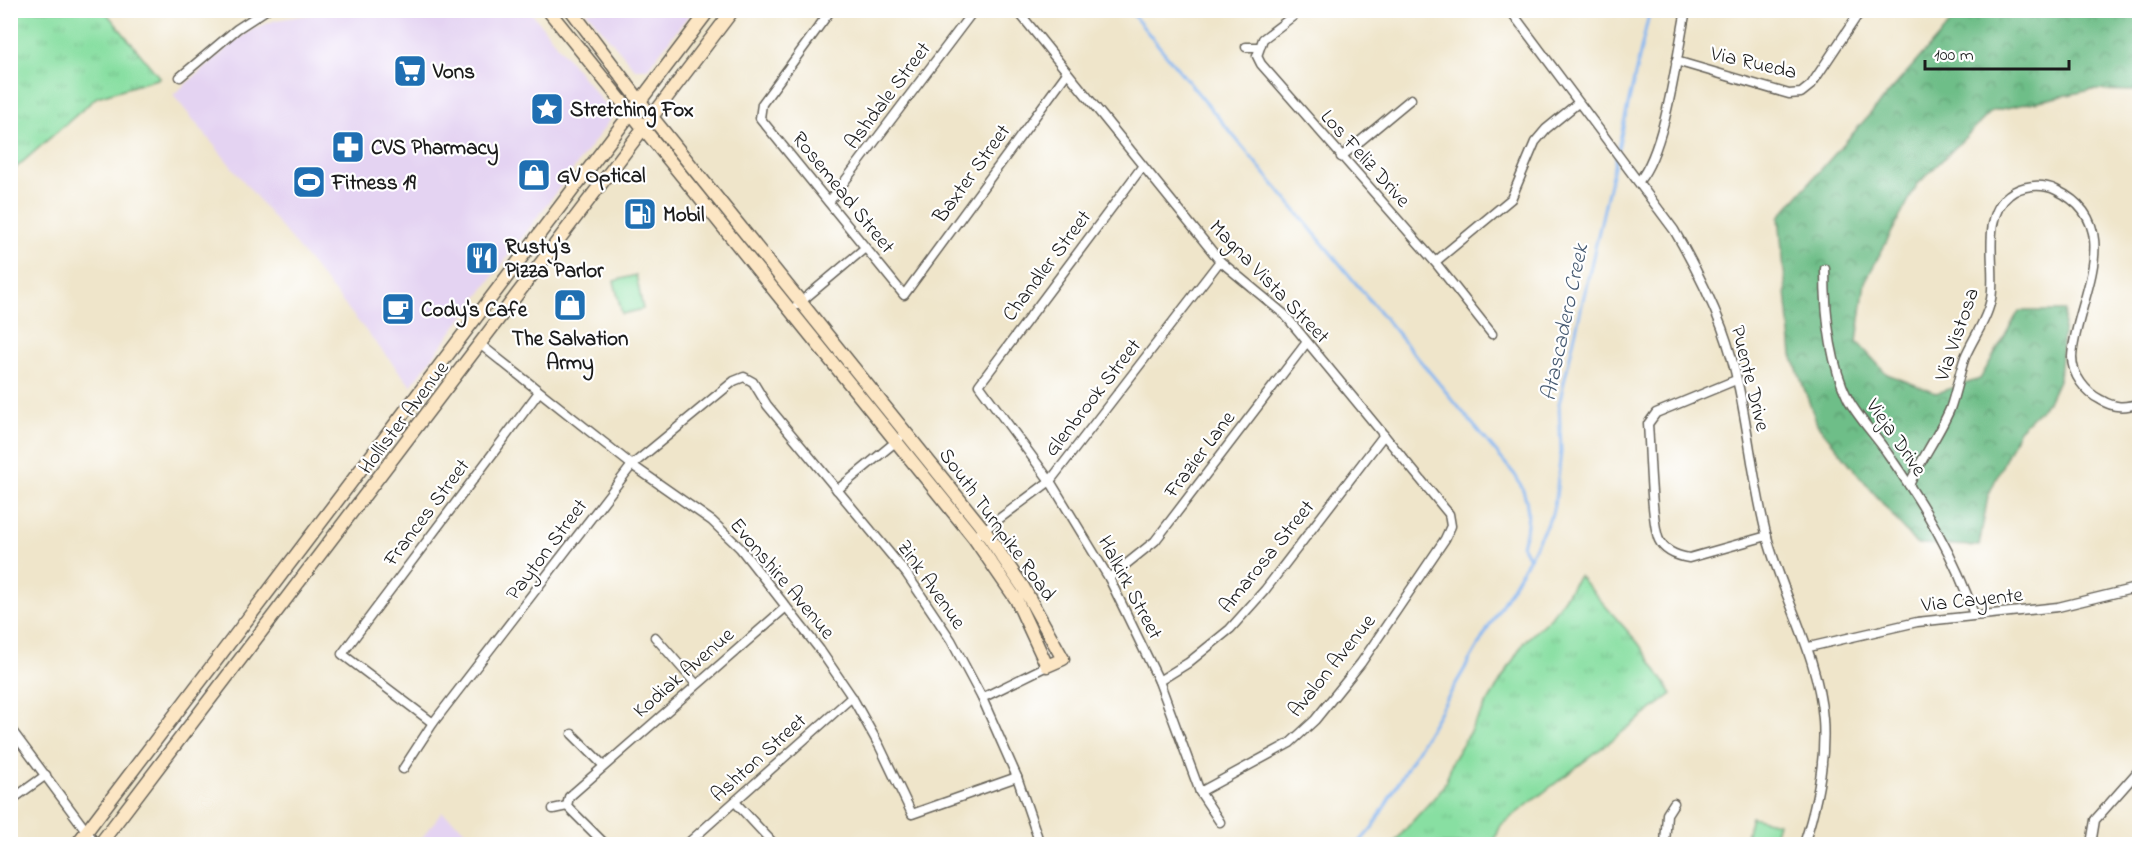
<svg xmlns="http://www.w3.org/2000/svg" width="2150" height="855" font-family="'Indie Flower',sans-serif">
<style>
.built{fill:#e4d3f2}
.grass{fill:url(#grass-tufts);stroke:#527e5f;stroke-width:1.5}
.forest{fill:url(#forest-crowns);stroke:#456d52;stroke-width:1.5}
.pitch{fill:#88dfa2;stroke:#527e5f;stroke-width:1.5}
.lines{fill:none;stroke-linecap:round;stroke-linejoin:round}
.stream{stroke:#84b6f1;stroke-width:3}
.street-casing{stroke:#666259;stroke-width:11}
.secondary-casing{stroke:#666259;stroke-width:15}
.street{stroke:#fff;stroke-width:8}
.secondary{stroke:#fce6c4;stroke-width:12}
.labels{text-anchor:middle;stroke-width:4.5;stroke-linejoin:round;paint-order:stroke}
.street-label{font-size:21px;fill:#1c1c1c;stroke:#fff}
.poi-label{font-size:21px;font-weight:bold;fill:#1c1c1c;stroke:#fff;text-anchor:start}
.water-label{font-size:22px;font-style:italic;fill:#465a71;stroke:#fff}
</style>
<defs>
<pattern id="grass-tufts" width="24" height="20" patternUnits="userSpaceOnUse" patternTransform="scale(1.5)"><rect width="24" height="20" fill="#88dfa2"/><path d="M3 7l-1-3M5 7V3M7 7l1-3M15 17l-1-3M17 17v-4M19 17l1-3" fill="none" stroke="#75bf8b"/></pattern>
<pattern id="forest-crowns" width="20" height="18" patternUnits="userSpaceOnUse" patternTransform="scale(1.5)"><rect width="20" height="18" fill="#6ebe88"/><path d="M2 6a3 3 0 1 1 6 0M12 15a3 3 0 1 1 6 0" fill="none" stroke="#5a9a6e"/></pattern>
</defs>
<rect width="100%" height="100%" fill="#fff"/>
<filter id="ink" filterUnits="userSpaceOnUse"><feTurbulence type="fractalNoise" baseFrequency=".0167" numOctaves="2"/><feDisplacementMap in="SourceGraphic" scale="12" xChannelSelector="R" yChannelSelector="G"/><feConvolveMatrix kernelMatrix="1 2 1 2 8 2 1 2 1" color-interpolation-filters="sRGB"/></filter>
<filter id="wash" filterUnits="userSpaceOnUse"><feTurbulence type="fractalNoise" baseFrequency=".008" numOctaves="4" result="noise"/><feDisplacementMap in="SourceGraphic" scale="24" xChannelSelector="R" yChannelSelector="G"/><feGaussianBlur stdDeviation="1.35" result="paint"/><feColorMatrix in="noise" values="0 0 0 0 0 0 0 0 0 0 0 0 0 0 0 0 0 1.4 0 .05"/><feComposite in="paint" operator="in"/></filter>
<g filter="url(#wash)">
<rect width="100%" height="100%" fill="#efe5ca"/>
<g class="built">
<path d="M341,10L530,11L610,111V119L605,127L411,386L173,95L238,39L255,28L276,20Z"/>
<path d="M586,11H692L647,69H635Z"/>
<path d="M442,812L483,844H417Z"/>
</g>
<g class="grass">
<path d="M11,10L105,11L160,78L97,97L11,172Z"/>
<path d="M1579,576L1639,644L1672,694L1501,825L1493,844H1393C1402,834 1411,822 1421,812C1439,792 1446,789 1452,761L1524,642L1551,617Z"/>
</g>
<path class="forest" d="M1961,11H2139V91L2091,90L1992,111L1917,185L1865,282L1857,342L1887,374L1936,393L1980,379L2019,311H2065L2059,378L2048,402L2019,430L1988,496L1979,546L1916,544L1817,424L1792,355L1779,217Z"/>
<g class="pitch">
<path d="M636,275L643,309L622,314L614,281Z"/>
<path d="M1751,817L1778,823L1772,844H1744Z"/>
</g>
<g class="lines">
<g class="stream">
<path d="M1129,10L1515,475C1530,498 1531,519 1522,545L1529,558"/>
<path d="M1358,844L1372,828L1529,558L1552,514L1556,496L1561,451L1559,404L1650,10"/>
</g>
</g>
</g>
<g filter="url(#ink)">
<g class="lines">
<g class="street-casing">
<g id="street">
<path d="M831,10L762,104L760,118L904,295L1067,73"/>
<path d="M1017,10L1220,261L1285,315L1449,514L1451,526L1445,539L1361,663L1315,720L1290,743L1200,792"/>
<path d="M1301,10L1263,39L1257,56L1261,64L1435,262L1492,334"/>
<path d="M1510,10L1674,230C1692,261 1709,294 1722,328C1747,395 1749,469 1767,537C1784,600 1818,654 1823,719C1826,762 1817,804 1804,844"/>
<path d="M1859,10L1857,16L1866,10"/>
<path d="M1246,47H1258"/>
<path d="M1676,61L1789,94L1801,93L1811,85L1857,16"/>
<path d="M180,77L237,29L266,10"/>
<path d="M1341,157L1411,99"/>
<path d="M1142,167L979,385L1050,481L1109,578L1159,681L1200,792L1220,822"/>
<path d="M1639,181C1666,149 1677,54 1686,10"/>
<path d="M829,202L974,10"/>
<path d="M1435,262L1511,199L1535,142L1546,129L1578,103"/>
<path d="M1825,269C1825,311 1829,361 1848,399C1859,419 1876,436 1888,454C1923,504 1956,558 1974,615"/>
<path d="M797,305L865,248"/>
<path d="M481,345L632,465L712,521L740,548L820,650L852,697L880,747L912,814L1017,777"/>
<path d="M1736,380L1656,413L1648,424C1650,448 1651,522 1659,540C1665,552 1677,556 1689,558L1767,536"/>
<path d="M1909,485C1921,459 1939,435 1950,409C1956,392 1959,374 1965,357C1973,338 1987,320 1991,299C1997,268 1980,218 2009,195C2021,185 2042,183 2056,190C2130,225 2075,302 2072,357C2072,375 2086,393 2101,400C2114,408 2125,408 2140,403"/>
<path d="M837,490L899,439"/>
<path d="M980,533L1050,481L1220,261"/>
<path d="M1109,578L1155,541L1307,342"/>
<path d="M655,637L696,684"/>
<path d="M1809,647L1917,622L2058,607L2140,587"/>
<path d="M1159,681L1188,663L1230,629L1265,590L1384,435"/>
<path d="M982,698L1047,666"/>
<path d="M433,723L342,654L539,392"/>
<path d="M10,728L96,844"/>
<path d="M572,734L603,765"/>
<path d="M403,769L433,723L632,465L734,381L744,377L753,382L767,405L906,573L951,640L982,698L1017,777L1040,844"/>
<path d="M10,801L46,775"/>
<path d="M735,802L774,844"/>
<path d="M553,809L567,806"/>
<path d="M605,844L567,806L569,797L786,607"/>
<path d="M687,844L852,697"/>
<path d="M1665,844L1667,814L1674,803"/>
<path d="M2091,844L2095,820L2140,769"/>
</g>
</g>
<g class="secondary-casing">
<g id="secondary">
<path d="M548,10L974,538L1016,599L1047,666L1063,659L1023,587L984,530L652,117L571,10"/>
<path d="M77,844L709,10"/>
<path d="M100,844L733,10"/>
</g>
</g>
<use href="#street" class="street"/>
<use href="#secondary" class="secondary"/>
</g>
</g>
<defs>
<g id="supermarket-square" transform="scale(1.725)"><rect x="-9" y="-9" width="18" height="18" rx="4" fill="#1f6fb2" stroke="#fff"/><path d="M-6-5.5h2.5l.6 2H6L4.5 2H-2.5L-4.4-4H-6ZM-1.5 3.2a1.3 1.3 0 1 0 .1 0ZM3 3.2a1.3 1.3 0 1 0 .1 0Z" fill="#fff"/></g>
<g id="sight-square" transform="scale(1.725)"><rect x="-9" y="-9" width="18" height="18" rx="4" fill="#1f6fb2" stroke="#fff"/><path d="M0-6L1.8-2.2L6-1.7L2.9 1.2L3.7 5.4L0 3.3L-3.7 5.4L-2.9 1.2L-6-1.7L-1.8-2.2Z" fill="#fff"/></g>
<g id="pharmacy-square" transform="scale(1.725)"><rect x="-9" y="-9" width="18" height="18" rx="4" fill="#1f6fb2" stroke="#fff"/><path d="M-2-6h4v4h4v4h-4v4h-4v-4h-4v-4h4Z" fill="#fff"/></g>
<g id="shop-square" transform="scale(1.725)"><rect x="-9" y="-9" width="18" height="18" rx="4" fill="#1f6fb2" stroke="#fff"/><path d="M-5-2.5h2.3a2.7 3.5 0 0 1 5.4 0H5L5.5 6h-11ZM-1.5-2.5h3a1.5 2.3 0 0 0-3 0Z" fill="#fff"/></g>
<g id="stadium-square" transform="scale(1.725)"><rect x="-9" y="-9" width="18" height="18" rx="4" fill="#1f6fb2" stroke="#fff"/><path d="M0-5a6.5 5 0 1 0 0 10a6.5 5 0 1 0 0-10ZM-3.5-1.8h7v3.6h-7Z" fill="#fff"/></g>
<g id="fuel-square" transform="scale(1.725)"><rect x="-9" y="-9" width="18" height="18" rx="4" fill="#1f6fb2" stroke="#fff"/><path d="M-5.5-6h7V0h2V4h1.3V-2.5L3-4.5l.8-.8L6-3V5H2.5V1h-1V6h-7ZM-4.2-4.7v3.2H.2V-4.7Z" fill="#fff"/></g>
<g id="restaurant-square" transform="scale(1.725)"><rect x="-9" y="-9" width="18" height="18" rx="4" fill="#1f6fb2" stroke="#fff"/><path d="M-5-6h1v4h1v-4h1v4h1v-4h1v5L-1.5 .5V6h-2V.5L-5-1ZM5-6V6H3V1.5H1.5Q1.5-4 5-6Z" fill="#fff"/></g>
<g id="cafe-square" transform="scale(1.725)"><rect x="-9" y="-9" width="18" height="18" rx="4" fill="#1f6fb2" stroke="#fff"/><path d="M-5.5-4.5H6V0H3Q3 3.5 0 3.5H-2.5Q-5.5 3.5-5.5 0ZM3-3.2v2h1.7v-2ZM-6 4.5H4V6H-6Z" fill="#fff"/></g>
</defs>
<g fill-rule="evenodd">
<use href="#supermarket-square" x="410" y="71"/>
<use href="#sight-square" x="547" y="109"/>
<use href="#pharmacy-square" x="348" y="147"/>
<use href="#shop-square" x="534" y="175"/>
<use href="#stadium-square" x="309" y="182"/>
<use href="#fuel-square" x="640" y="214"/>
<use href="#restaurant-square" x="482" y="258"/>
<use href="#shop-square" x="570" y="305"/>
<use href="#cafe-square" x="398" y="309"/>
</g>
<g class="labels">
<g class="street-label">
<text transform="translate(1754 62) rotate(13)" y="7">Via Rueda</text>
<text transform="translate(887 95) rotate(-53)" y="7">Ashdale Street</text>
<text transform="translate(1366 158) rotate(48)" y="7">Los Feliz Drive</text>
<text transform="translate(971 173) rotate(-54)" y="7">Baxter Street</text>
<text transform="translate(844 192) rotate(51)" y="7">Rosemead Street</text>
<text transform="translate(1046 265) rotate(-53)" y="7">Chandler Street</text>
<text transform="translate(1270 281) rotate(46)" y="7">Magna Vista Street</text>
<text transform="translate(1956 334) rotate(-71)" y="7">Via Vistosa</text>
<text transform="translate(1751 378) rotate(76)" y="7">Puente Drive</text>
<text transform="translate(1092 397) rotate(-52)" y="7">Glenbrook Street</text>
<text transform="translate(403 417) rotate(-53)" y="7">Hollister Avenue</text>
<text transform="translate(1897 437) rotate(55)" y="7">Vieja Drive</text>
<text transform="translate(1199 454) rotate(-53)" y="7">Frazier Lane</text>
<text transform="translate(426 512) rotate(-53)" y="7">Frances Street</text>
<text transform="translate(998 524) rotate(54)" y="7">South Turnpike Road</text>
<text transform="translate(546 549) rotate(-53)" y="7">Payton Street</text>
<text transform="translate(1266 556) rotate(-51)" y="7">Amarosa Street</text>
<text transform="translate(783 578) rotate(50)" y="7">Evonshire Avenue</text>
<text transform="translate(932 584) rotate(55)" y="7">Zink Avenue</text>
<text transform="translate(1131 587) rotate(62)" y="7">Halkirk Street</text>
<text transform="translate(1972 599) rotate(-6)" y="7">Via Cayente</text>
<text transform="translate(1331 665) rotate(-51)" y="7">Avalon Avenue</text>
<text transform="translate(683 672) rotate(-41)" y="7">Kodiak Avenue</text>
<text transform="translate(758 757) rotate(-42)" y="7">Ashton Street</text>
</g>
<g class="poi-label">
<text x="433" y="78">Vons</text>
<text x="570" y="116">Stretching Fox</text>
<text x="371" y="154">CVS Pharmacy</text>
<text x="557" y="182">GV Optical</text>
<text x="332" y="189">Fitness 19</text>
<text x="663" y="221">Mobil</text>
<text x="505" y="253">Rusty's<tspan x="505" dy="24">Pizza Parlor</tspan></text>
<text x="421" y="316">Cody's Cafe</text>
<text x="570" y="345" text-anchor="middle">The Salvation<tspan x="570" dy="24">Army</tspan></text>
</g>
<g class="water-label">
<text transform="translate(1563 322) rotate(-78)" y="8">Atascadero Creek</text>
</g>
</g>
<rect width="2150" height="855" fill="none" stroke="#fff" stroke-width="36"/>
<path d="M1925 60v9h144v-9" fill="none" stroke="#1c1c1c" stroke-width="3"/>
<text x="1934" y="60" font-size="18" fill="#1c1c1c" stroke="#ffffff" stroke-width="4.5" paint-order="stroke">100 m</text>
</svg>
